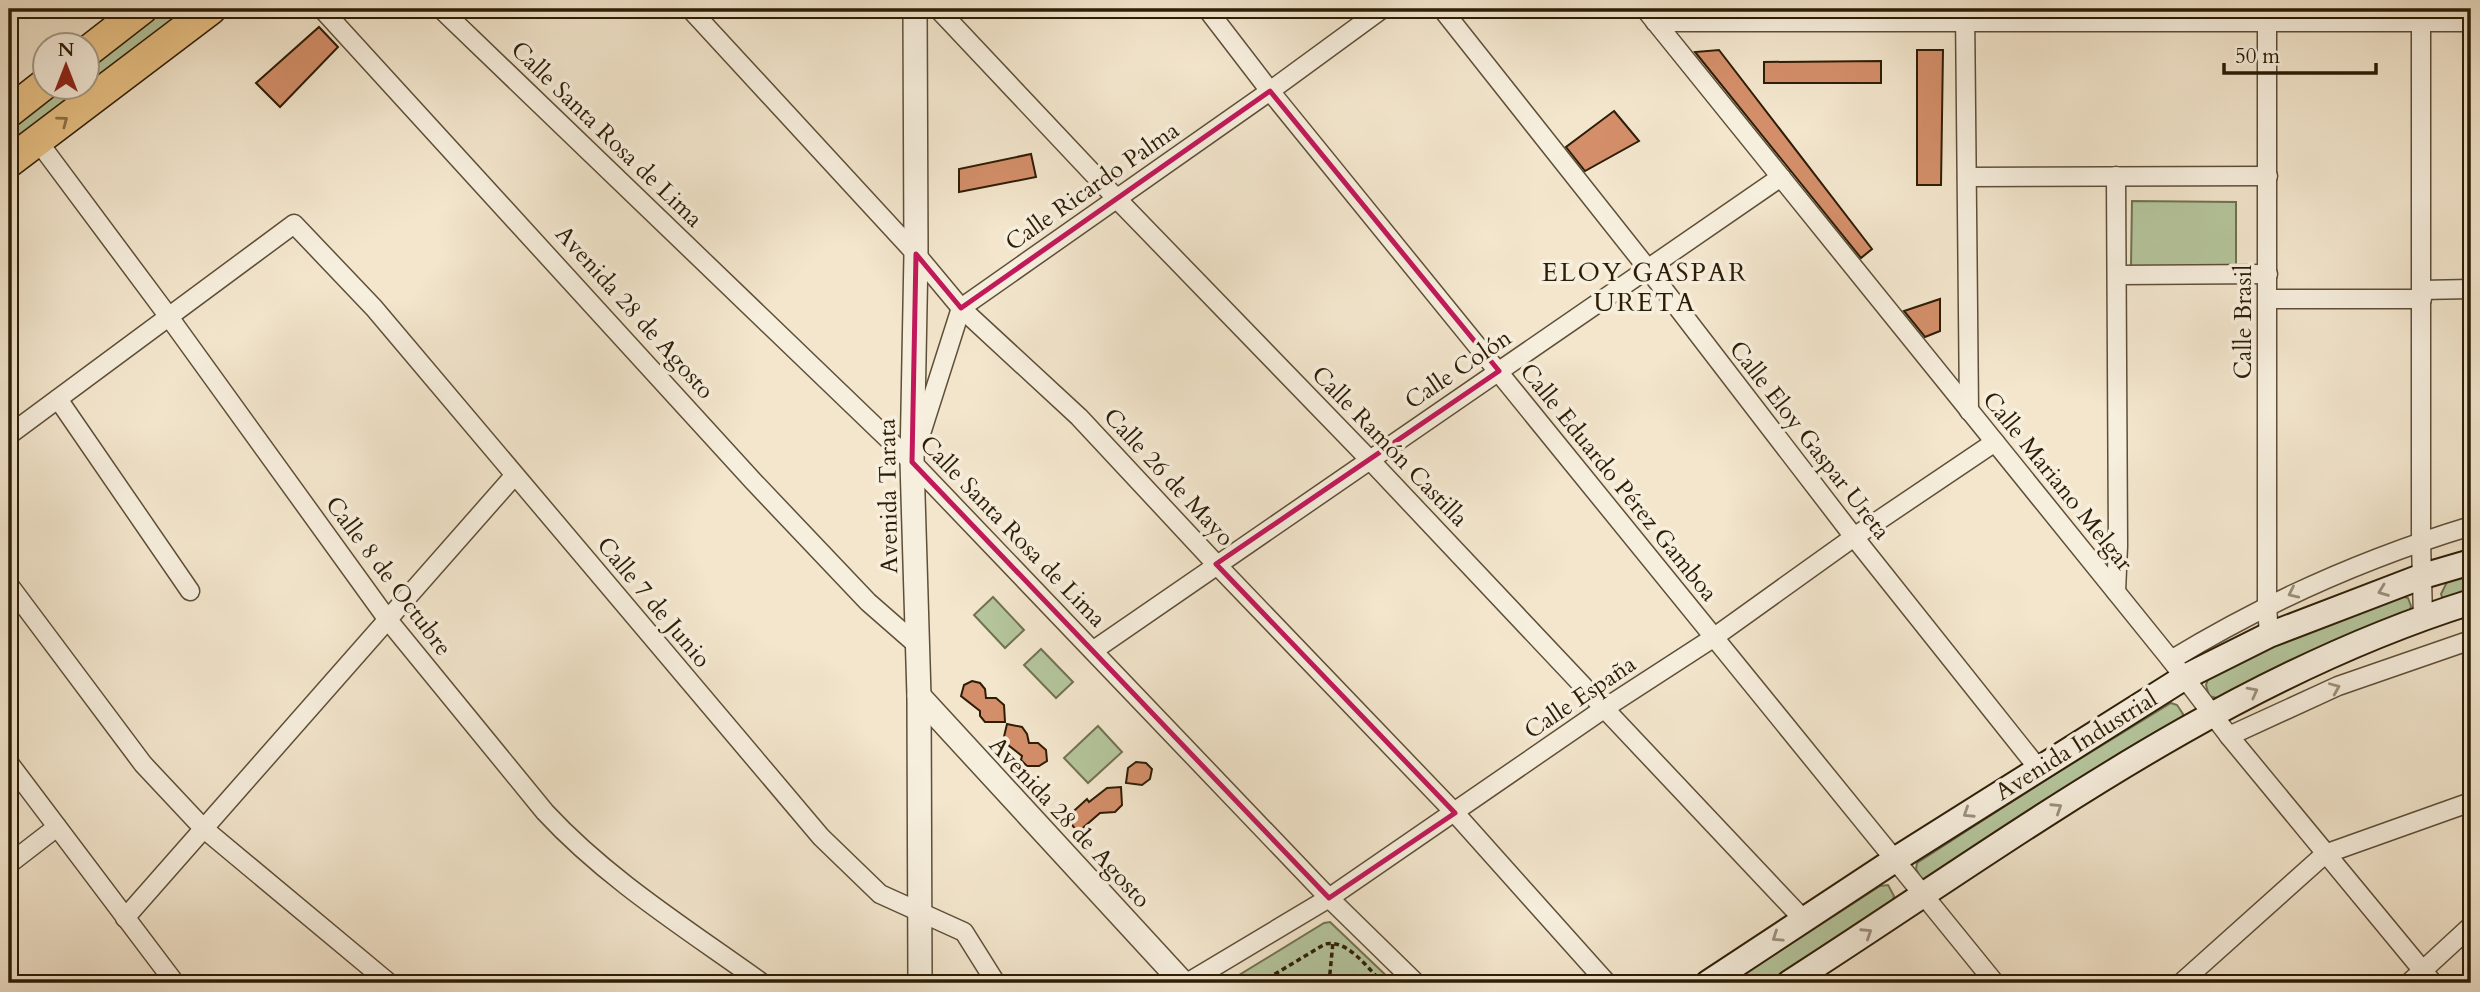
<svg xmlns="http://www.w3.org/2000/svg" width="2480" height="992" font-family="Cardo,serif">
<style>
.green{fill:#b5c69d;stroke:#717252;stroke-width:2}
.building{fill:#d48f6a;stroke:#2d1d06;stroke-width:2}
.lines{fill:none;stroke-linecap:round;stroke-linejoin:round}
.minor-casing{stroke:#5e4f38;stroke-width:21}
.tertiary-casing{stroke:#5e4f38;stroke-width:26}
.secondary-casing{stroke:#2d1d06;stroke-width:28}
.trunk-casing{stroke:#2d1d06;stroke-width:33}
.path{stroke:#2d1d06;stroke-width:3.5;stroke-dasharray:5 3.5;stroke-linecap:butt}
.minor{stroke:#f7efde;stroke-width:18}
.tertiary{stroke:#f7efde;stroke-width:23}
.secondary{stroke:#f7efde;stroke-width:24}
.trunk{stroke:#eac386;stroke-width:30}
.oneway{stroke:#8c7046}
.oneway2{stroke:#9c907d}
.marked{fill:none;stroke:#c2185b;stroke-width:5;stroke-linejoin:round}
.labels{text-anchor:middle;stroke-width:7;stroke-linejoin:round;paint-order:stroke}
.street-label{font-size:24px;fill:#2d1d06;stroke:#f7efde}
.neighbourhood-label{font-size:26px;letter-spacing:2px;fill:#2d1d06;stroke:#f7efde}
</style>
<rect width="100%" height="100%" fill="#f3e6cd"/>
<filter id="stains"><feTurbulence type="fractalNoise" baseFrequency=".00286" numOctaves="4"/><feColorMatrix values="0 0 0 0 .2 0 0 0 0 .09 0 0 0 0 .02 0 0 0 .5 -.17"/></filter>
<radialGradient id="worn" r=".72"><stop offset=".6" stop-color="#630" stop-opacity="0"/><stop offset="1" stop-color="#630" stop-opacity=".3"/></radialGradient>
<g class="green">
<path d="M157,9H187L88,86V63Z"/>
<path d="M55,88H86L9,147V124Z"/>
<path d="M2132,201L2236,202V266H2131Z"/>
<path d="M2471,575V597L2444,602L2441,594L2447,582Z"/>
<path d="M2401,596L2408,598L2411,606L2409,614L2220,699L2209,696L2206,685L2209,676L2301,633Z"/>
<path d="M993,597L1024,630L1005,648L974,615Z"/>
<path d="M1041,649L1073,682L1056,698L1024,665Z"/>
<path d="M2171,703L2177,705L2183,714L2182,720L1922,881L1916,869L1917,863L2047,779Z"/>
<path d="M1098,726L1122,752L1088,783L1064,758Z"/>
<path d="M1888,885L1894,896L1892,902L1771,983H1730L1880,886Z"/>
<path d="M1330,922L1394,983H1226L1324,923Z"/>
</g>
<g class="building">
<path d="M319,27L338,47L280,107L256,83Z"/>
<path d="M1719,50L1872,249L1861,258L1695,52Z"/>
<path d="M1917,50H1943L1941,185H1917Z"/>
<path d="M1881,61V83H1764V62Z"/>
<path d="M1614,111L1639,141L1585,171L1566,147Z"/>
<path d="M1031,154L1036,177L959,192V169Z"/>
<path d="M1940,299V331L1925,337L1904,311Z"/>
<path d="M972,681L980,683L985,689L986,698H996L1004,705L1005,722H985L980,716V711L961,696L964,685Z"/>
<path d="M1007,724L1022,727L1027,734L1029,743H1038L1046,750L1047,761L1039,766H1027L1021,760L1022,756L1003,741Z"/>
<path d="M1136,762L1146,763L1152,769L1150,779L1142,785L1126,783L1128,768Z"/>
<path d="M1121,787L1122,805L1115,812L1100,813L1078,832L1066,818L1087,799L1089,802L1107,788Z"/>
</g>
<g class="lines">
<g class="minor-casing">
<g id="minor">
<path d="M322,9L754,482L868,602L916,644"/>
<path d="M441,9L912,462L1329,898L1416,983"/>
<path d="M690,9L916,254L961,308L1079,417L1216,564L1455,813L1607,983"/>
<path d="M938,9L1117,199L1369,459L1803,919"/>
<path d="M1207,9L1270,91L1995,983"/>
<path d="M1442,9L1648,269L1854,537L2038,768"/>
<path d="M1645,9L2171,660L2229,736L2433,983"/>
<path d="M1965,9L1969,411"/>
<path d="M2267,9V606L2269,635"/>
<path d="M2421,9V541L2423,618"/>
<path d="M1655,22H2471"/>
<path d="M37,140L169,317L388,620L545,812C608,880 687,929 762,983"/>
<path d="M1967,177L2268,176"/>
<path d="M2117,275L2268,274"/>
<path d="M2422,290L2471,289"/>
<path d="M2268,299H2422"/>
<path d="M58,399L190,591"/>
<path d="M9,435L294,224L374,308L821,837L880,894L964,932L996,983"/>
<path d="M917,446L961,308L1270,91L1382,9"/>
<path d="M9,585L143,764L203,828L389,983"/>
<path d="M2116,592L2118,546L2116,176"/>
<path d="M1094,650L1781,177"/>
<path d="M2171,660C2266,602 2365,558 2471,526"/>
<path d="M2229,736L2338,686L2471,640"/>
<path d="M9,763L175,983"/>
<path d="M9,864L57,827"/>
<path d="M125,918L514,476"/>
<path d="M1187,983L1329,898L1605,708L1713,638L1854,537L1995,442"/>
<path d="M2181,983L2325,854L2471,802"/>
<path d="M2409,983L2471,926"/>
</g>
</g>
<g class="tertiary-casing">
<g id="tertiary">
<path d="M915,9L916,254L912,462L919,696L920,983"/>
<path d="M919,696L1183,983"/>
</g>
</g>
<g class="secondary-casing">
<g id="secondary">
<path d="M1708,983L1893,861L2185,677L2269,635L2423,576L2471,562"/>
<path d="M1789,983C2007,843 2221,680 2471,602"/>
</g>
</g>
<g class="trunk-casing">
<g id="trunk">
<path d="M88,51L142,9"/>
<path d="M9,112L46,83"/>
<path d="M9,162L211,9"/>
</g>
</g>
<g class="path">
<path d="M1260,983L1325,944C1348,939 1367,968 1383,983"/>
<path d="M1329,983L1333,942"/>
</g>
<use href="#minor" class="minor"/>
<use href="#tertiary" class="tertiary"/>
<use href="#secondary" class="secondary"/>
<use href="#trunk" class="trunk"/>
</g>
<defs><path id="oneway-chevron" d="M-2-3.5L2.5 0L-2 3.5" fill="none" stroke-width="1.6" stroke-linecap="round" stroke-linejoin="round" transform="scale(1.75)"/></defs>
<use class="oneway" href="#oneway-chevron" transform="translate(63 121) rotate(-37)"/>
<g class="oneway2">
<use href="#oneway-chevron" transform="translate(2383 591) rotate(159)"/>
<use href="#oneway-chevron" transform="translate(2293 593) rotate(155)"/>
<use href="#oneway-chevron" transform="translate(2335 688) rotate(-23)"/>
<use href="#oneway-chevron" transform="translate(2253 692) rotate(-28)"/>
<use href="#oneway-chevron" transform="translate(2057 808) rotate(-33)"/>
<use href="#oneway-chevron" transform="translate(1968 813) rotate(147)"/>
<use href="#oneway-chevron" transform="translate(1867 933) rotate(-33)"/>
<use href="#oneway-chevron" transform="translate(1777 937) rotate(146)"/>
</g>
<path class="marked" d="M1270,91L1499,371L1216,564L1455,813L1329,898L912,462L916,254L961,308Z"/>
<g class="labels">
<g class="street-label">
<text transform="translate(607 134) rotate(44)" y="8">Calle Santa Rosa de Lima</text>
<text transform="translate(1092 186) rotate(-35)" y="8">Calle Ricardo Palma</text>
<text transform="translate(635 312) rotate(48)" y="8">Avenida 28 de Agosto</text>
<text transform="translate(2243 322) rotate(-90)" y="8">Calle Brasil</text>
<text transform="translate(1458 369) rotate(-34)" y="8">Calle Colón</text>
<text transform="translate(1810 440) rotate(52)" y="8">Calle Eloy Gaspar Ureta</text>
<text transform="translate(1390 446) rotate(46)" y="8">Calle Ramón Castilla</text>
<text transform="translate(1169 477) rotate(47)" y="8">Calle 26 de Mayo</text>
<text transform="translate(2058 481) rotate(51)" y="8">Calle Mariano Melgar</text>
<text transform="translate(1619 482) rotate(51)" y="8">Calle Eduardo Pérez Gamboa</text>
<text transform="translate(888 496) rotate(-91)" y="8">Avenida Tarata</text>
<text transform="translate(1013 531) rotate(46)" y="8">Calle Santa Rosa de Lima</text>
<text transform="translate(389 576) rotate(53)" y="8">Calle 8 de Octubre</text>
<text transform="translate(654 602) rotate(50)" y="8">Calle 7 de Junio</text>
<text transform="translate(1580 697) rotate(-34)" y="8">Calle España</text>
<text transform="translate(2076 745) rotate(-32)" y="8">Avenida Industrial</text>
<text transform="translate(1070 822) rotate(47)" y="8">Avenida 28 de Agosto</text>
</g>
<g class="neighbourhood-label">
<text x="1645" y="281">ELOY GASPAR<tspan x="1645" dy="30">URETA</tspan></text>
</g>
</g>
<rect width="2480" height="992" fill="none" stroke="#f3e6cd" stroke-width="35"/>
<rect x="10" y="10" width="2459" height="971" fill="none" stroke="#2d1d06" stroke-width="3.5"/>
<rect x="18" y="18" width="2445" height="957" fill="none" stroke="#2d1d06" stroke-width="2"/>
<g transform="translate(66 66)"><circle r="33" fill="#f7efde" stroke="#a69b88" stroke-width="2"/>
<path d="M0-5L12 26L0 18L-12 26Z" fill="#8f2418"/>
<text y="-10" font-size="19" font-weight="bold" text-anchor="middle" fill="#2d1d06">N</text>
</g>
<path d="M2224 63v10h152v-10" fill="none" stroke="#2d1d06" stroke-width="3.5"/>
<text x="2235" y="63" font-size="21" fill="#2d1d06" stroke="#f7efde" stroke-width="5" paint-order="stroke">50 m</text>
<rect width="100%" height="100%" filter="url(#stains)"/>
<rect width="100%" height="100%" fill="url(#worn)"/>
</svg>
